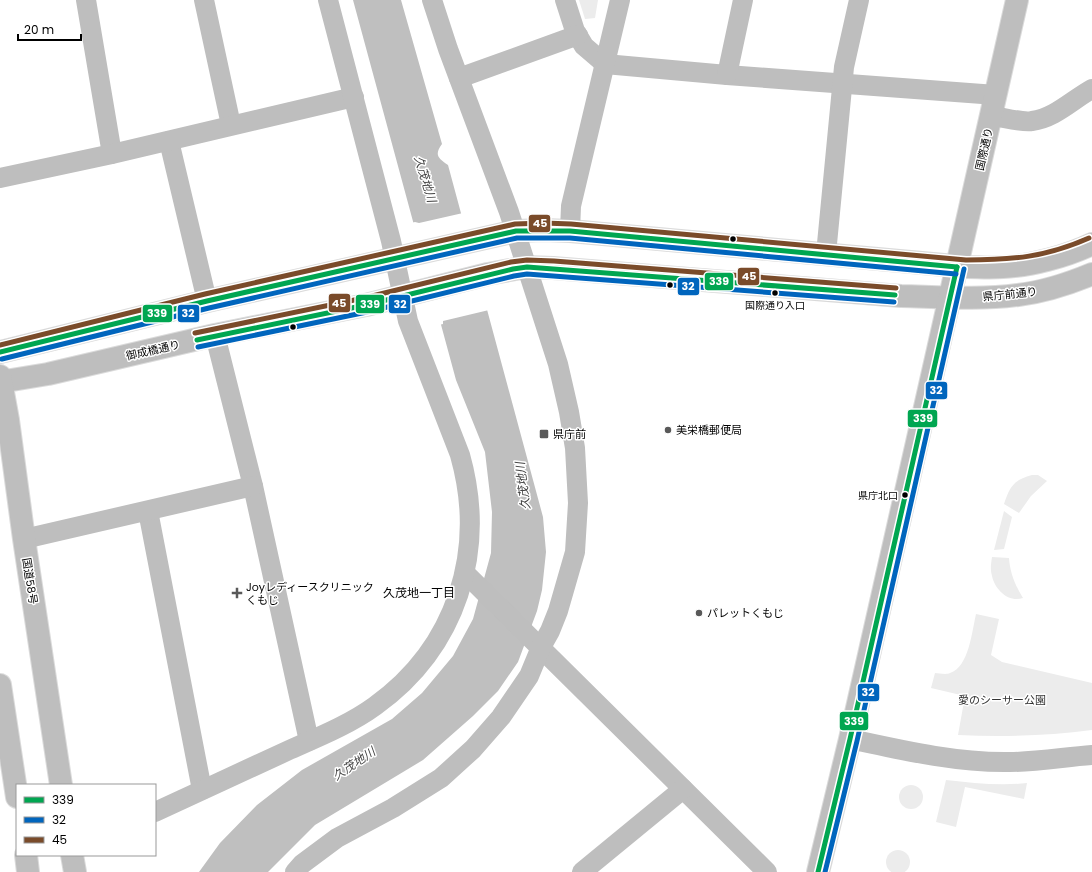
<svg xmlns="http://www.w3.org/2000/svg" width="1092" height="872" font-family="Poppins,'Noto Sans JP',sans-serif">
<style>
.green{fill:#ececec}
.water{fill:#bfbfbf}
.pier{fill:#fff}
.lines{fill:none;stroke-linecap:round;stroke-linejoin:round}
.major-casing{stroke:#dbdbdb;stroke-width:24}
.highway-casing{stroke:#dbdbdb;stroke-width:24}
.minor{stroke:#bebebe;stroke-width:20}
.major{stroke:#bebebe;stroke-width:22}
.highway{stroke:#bebebe;stroke-width:22}
.bus-1-casing{stroke:#fff;stroke-width:8}
.bus-2-casing{stroke:#fff;stroke-width:8}
.bus-3-casing{stroke:#fff;stroke-width:8}
.bus-1{stroke:#00a651;stroke-width:5}
.bus-2{stroke:#0065bd;stroke-width:5}
.bus-3{stroke:#7a4b2a;stroke-width:5}
.bus-dot{fill:#000;stroke:#fff;stroke-width:1.5}
.poi-dot{fill:#595959;stroke:#fff;stroke-width:1.5}
.labels{text-anchor:middle;stroke-width:3;stroke-linejoin:round;paint-order:stroke}
.bus-label{font-size:10px;fill:#000;stroke:#fff}
.street-label{font-size:11px;fill:#000;stroke:#fff}
.poi-label{font-size:11px;fill:#000;stroke:#fff;text-anchor:start}
.park-label{font-size:11px;fill:#333;stroke:#fff}
.water-label{font-size:12px;font-style:italic;fill:#444;stroke:#fff}
.neighbourhood-label{font-size:12px;fill:#000;stroke:#fff}
.line-badge{stroke:#fff;stroke-width:1.5}
.badge-label{font-size:11px;text-anchor:middle;font-weight:bold;fill:#fff}
</style>
<rect width="100%" height="100%" fill="#fff"/>
<g class="green">
<path d="M579,0H598L595,18L585,19Z"/>
<path d="M1032,475H1038L1047,481L1031,496L1019,513L1004,504C1010,486 1014,480 1032,475Z"/>
<path d="M1004,511L1012,517L1004,549L994,550Z"/>
<path d="M992,557L1009,558C1010,573 1015,585 1023,598C1009,603 995,590 992,576C990,570 991,564 992,557Z"/>
<path d="M976,614L999,619L991,655L1002,662L1092,683V730C1047,736 1003,737 958,735L965,696L931,688L935,673C939,673 946,675 950,673C969,667 972,631 976,614Z"/>
<path d="M946,780C973,783 1000,786 1027,783L1024,799L965,787L956,827L936,822Z"/>
<circle cx="911" cy="797" r="12"/>
<circle cx="898" cy="862" r="12"/>
</g>
<path class="water" d="M353,0H401L442,144C434,155 438,158 448,165L543,517L546,552L542,590L537,611L518,662L498,691L473,716L423,760L315,825L268,872H199L220,843L257,805L302,770L392,719L422,693L453,656L473,619L491,553L492,512L485,452L456,380Z"/>
<path class="pier" d="M463,213L489,310L443,321V324L439,325L411,223L415,222L419,223Z"/>
<g class="lines">
<g class="major-casing">
<g id="major">
<path d="M0,352L207,301L516,231L544,230L570,231L966,267C978,267 990,268 1003,267C1031,266 1067,256 1092,244"/>
<path d="M0,382L48,374L215,335L366,305L488,274L527,267L553,268L901,296C940,297 979,300 1018,295C1043,292 1068,284 1092,274"/>
<path d="M818,872L850,739L1017,0"/>
</g>
</g>
<g class="highway-casing">
<g id="highway">
<path d="M0,376L8,420L24,539L61,785"/>
<path d="M0,685L17,797"/>
<path d="M26,855L28,872"/>
<path d="M72,855L75,872"/>
</g>
</g>
<g class="minor">
<path d="M86,0L112,154"/>
<path d="M204,0L231,125"/>
<path d="M565,0L575,31L584,46L605,64L727,75L996,95"/>
<path d="M727,75L743,0"/>
<path d="M459,78L578,35"/>
<path d="M992,116C1002,117 1023,123 1032,121C1055,118 1072,100 1092,89"/>
<path d="M169,141L207,301"/>
<path d="M0,178L112,154L354,97"/>
<path d="M570,231L571,206L620,0"/>
<path d="M826,254L844,67L859,0"/>
<path d="M215,335L253,486L309,741"/>
<path d="M148,511L202,790"/>
<path d="M24,539L253,486"/>
<path d="M465,573L767,872"/>
<path d="M850,739C901,750 957,763 1010,762C1037,762 1065,757 1092,755"/>
<path d="M155,812C199,792 243,771 287,751C316,738 349,725 375,706C457,647 487,551 460,455L408,321L391,241L328,0"/>
<path d="M295,872L302,864L337,838L393,808L441,778L473,749L501,717L529,676L541,647L550,631L558,611L575,552L578,503L575,448L569,412L558,364L509,212L448,49L432,0"/>
<path d="M582,872L683,789"/>
</g>
<use href="#major" class="major"/>
<use href="#highway" class="highway"/>
<g class="bus-1-casing">
<g id="bus-1">
<path d="M197,340L366,305L513,269L527,267L895,295"/>
<path d="M0,352L207,301L516,231H570L957,267"/>
<path d="M818,872L850,739L957,267"/>
</g>
</g>
<g class="bus-2-casing">
<g id="bus-2">
<path d="M198,347L367,312L514,276L527,274L894,302"/>
<path d="M2,359L209,308L517,238H570L956,274"/>
<path d="M825,872L857,741L964,269"/>
</g>
</g>
<g class="bus-3-casing">
<g id="bus-3">
<path d="M195,333L364,298L511,262L527,260L554,261L896,288"/>
<path d="M0,345L205,294L515,224L544,223L571,224L966,260C1013,260 1046,257 1089,238"/>
</g>
</g>
<use href="#bus-1" class="bus-1"/>
<use href="#bus-2" class="bus-2"/>
<use href="#bus-3" class="bus-3"/>
</g>
<g class="bus-dot">
<circle cx="733" cy="239" r="3.5"/>
<circle cx="670" cy="285" r="3.5"/>
<circle cx="775" cy="293" r="3.5"/>
<circle cx="293" cy="327" r="3.5"/>
<circle cx="905" cy="495" r="3.5"/>
</g>
<g class="poi-dot">
<circle cx="668" cy="430" r="4"/>
<rect x="539" y="429" width="10" height="10" rx="2"/>
<path d="M235 587h4v4h4v4h-4v4h-4v-4h-4v-4h4z"/>
<circle cx="699" cy="613" r="4"/>
</g>
<g class="labels">
<g class="bus-label">
<text x="775" y="309">国際通り入口</text>
<text x="898" y="499" text-anchor="end">県庁北口</text>
</g>
<g class="street-label">
<text transform="translate(984 149) rotate(-77)" y="4">国際通り</text>
<text transform="translate(1010 294) rotate(-6)" y="4">県庁前通り</text>
<text transform="translate(153 350) rotate(-13)" y="4">御成橋通り</text>
<text transform="translate(30 581) rotate(81)" y="4">国道58号</text>
</g>
<g class="poi-label">
<text x="676" y="434">美栄橋郵便局</text>
<text x="553" y="438">県庁前</text>
<text x="246" y="591">Joyレディースクリニック<tspan x="246" dy="13">くもじ</tspan></text>
<text x="707" y="617">パレットくもじ</text>
</g>
<g class="park-label">
<text x="1002" y="704">愛のシーサー公園</text>
</g>
<g class="water-label">
<text transform="translate(425 179) rotate(73)" y="4">久茂地川</text>
<text transform="translate(523 486) rotate(-97)" y="4">久茂地川</text>
<text transform="translate(354 764) rotate(-34)" y="4">久茂地川</text>
</g>
<g class="neighbourhood-label">
<text x="419" y="597">久茂地一丁目</text>
</g>
</g>
<g class="line-badge">
<rect x="528" y="214" width="23" height="19" rx="4" fill="#7a4b2a"/>
<rect x="737" y="267" width="23" height="19" rx="4" fill="#7a4b2a"/>
<rect x="704" y="272" width="30" height="19" rx="4" fill="#00a651"/>
<rect x="677" y="277" width="23" height="19" rx="4" fill="#0065bd"/>
<rect x="328" y="293" width="23" height="20" rx="4" fill="#7a4b2a"/>
<rect x="388" y="294" width="23" height="20" rx="4" fill="#0065bd"/>
<rect x="355" y="294" width="30" height="20" rx="4" fill="#00a651"/>
<rect x="177" y="304" width="23" height="19" rx="4" fill="#0065bd"/>
<rect x="142" y="304" width="31" height="19" rx="4" fill="#00a651"/>
<rect x="925" y="381" width="23" height="19" rx="4" fill="#0065bd"/>
<rect x="907" y="409" width="31" height="19" rx="4" fill="#00a651"/>
<rect x="857" y="683" width="23" height="19" rx="4" fill="#0065bd"/>
<rect x="839" y="711" width="30" height="20" rx="4" fill="#00a651"/>
</g>
<g class="badge-label">
<text x="540" y="227">45</text>
<text x="749" y="280">45</text>
<text x="719" y="285">339</text>
<text x="688" y="290">32</text>
<text x="339" y="307">45</text>
<text x="400" y="308">32</text>
<text x="370" y="308">339</text>
<text x="188" y="317">32</text>
<text x="157" y="317">339</text>
<text x="936" y="394">32</text>
<text x="923" y="422">339</text>
<text x="868" y="696">32</text>
<text x="854" y="725">339</text>
</g>
<rect x="16" y="784" width="140" height="72" fill="#ffffff" stroke="#999999"/>
<rect x="24" y="797" width="20" height="6" fill="#00a651" stroke="#999999"/>
<text x="52" y="804" font-size="12" fill="#000000">339</text>
<rect x="24" y="817" width="20" height="6" fill="#0065bd" stroke="#999999"/>
<text x="52" y="824" font-size="12" fill="#000000">32</text>
<rect x="24" y="837" width="20" height="6" fill="#7a4b2a" stroke="#999999"/>
<text x="52" y="844" font-size="12" fill="#000000">45</text>
<path d="M18 34v6h63v-6" fill="none" stroke="#000000" stroke-width="2"/>
<text x="24" y="34" font-size="12" fill="#000000" stroke="#ffffff" stroke-width="3" paint-order="stroke">20 m</text>
</svg>
